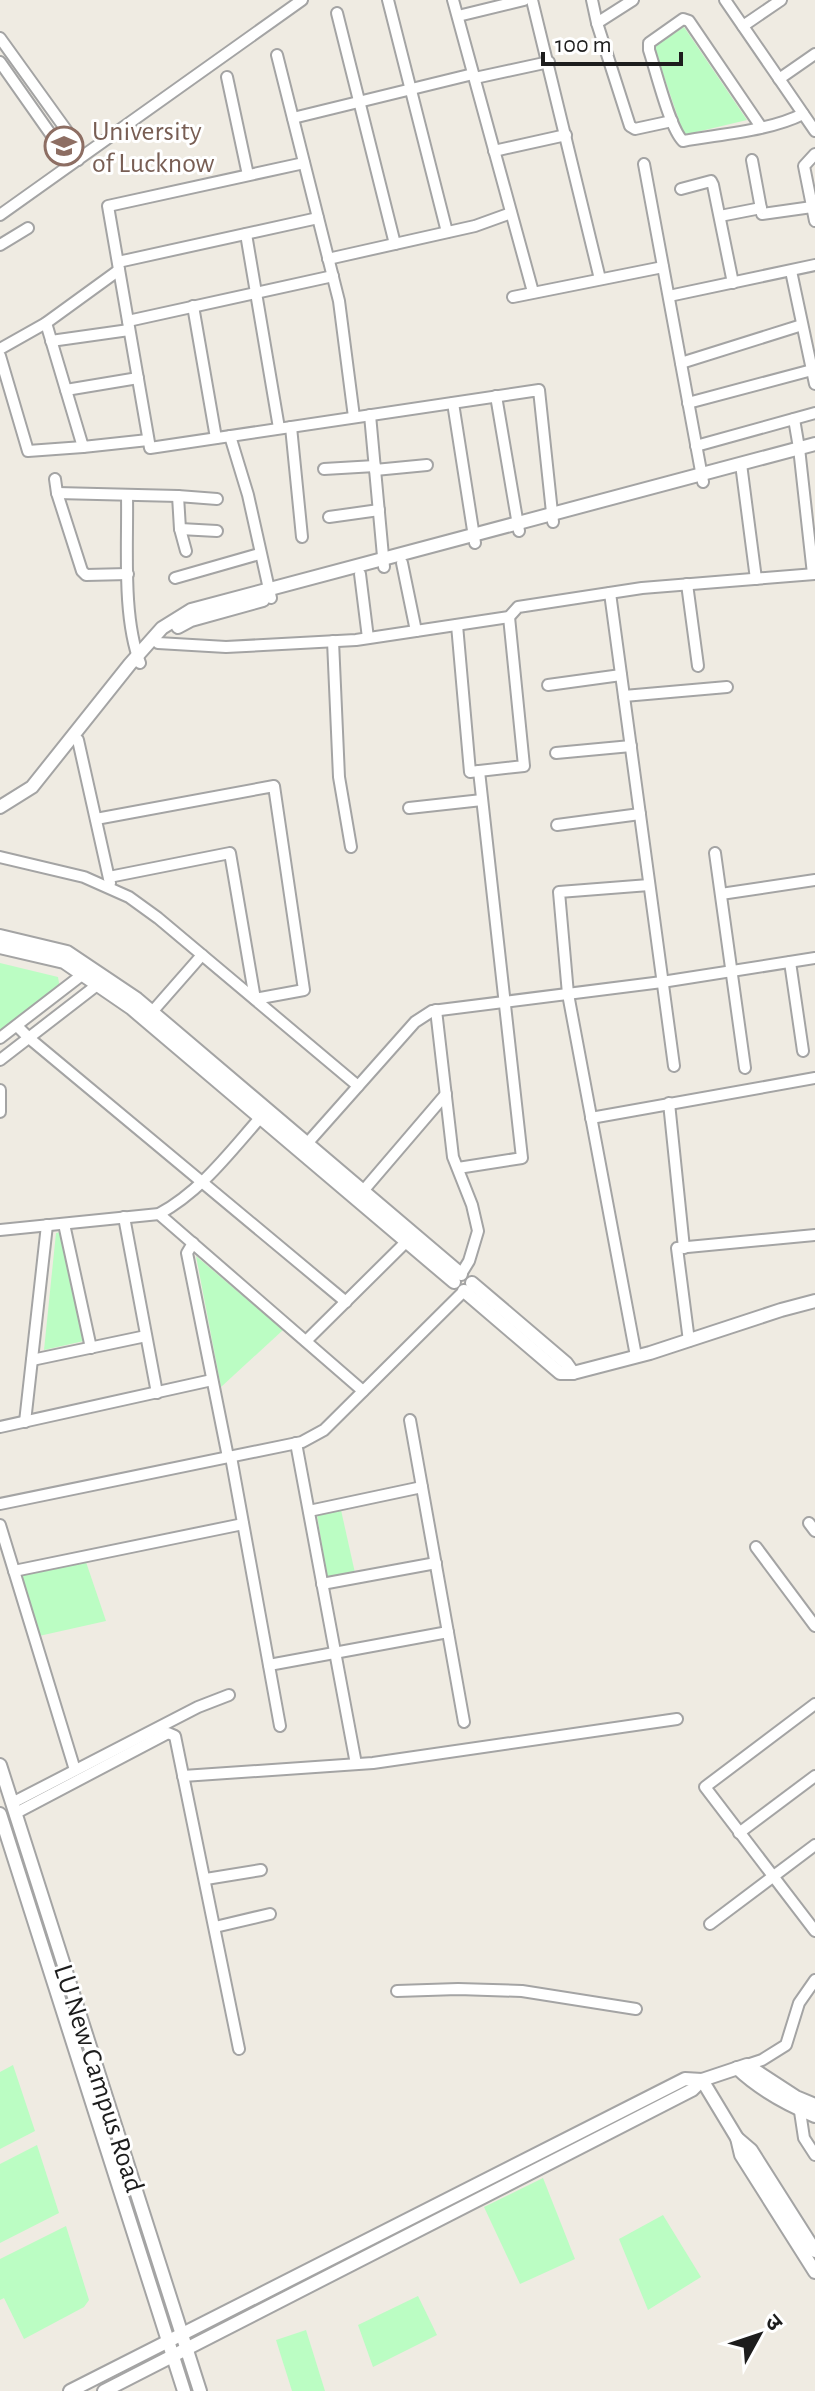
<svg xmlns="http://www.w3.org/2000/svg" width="815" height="2391" font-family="'Alegreya Sans','Noto Sans Devanagari',sans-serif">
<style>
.park{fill:#bbfdc3}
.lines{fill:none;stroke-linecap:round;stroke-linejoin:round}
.minor-casing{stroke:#a4a4a4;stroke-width:14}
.tertiary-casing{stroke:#a4a4a4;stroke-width:16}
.minor{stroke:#fff;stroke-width:10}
.tertiary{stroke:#fff;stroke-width:12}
.labels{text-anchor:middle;stroke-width:6;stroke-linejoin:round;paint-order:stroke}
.education-label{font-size:28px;fill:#785e54;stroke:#fff;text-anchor:start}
.street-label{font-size:28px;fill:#1d1d1d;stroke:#fff}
</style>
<rect width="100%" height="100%" fill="#efebe2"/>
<g class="park">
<path d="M684,27L747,120L684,135L654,47Z"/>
<path d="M0,963L58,977L60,989L0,1033Z"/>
<path d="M60,1232L84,1341L44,1350L56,1233Z"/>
<path d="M196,1256L283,1330L221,1387Z"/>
<path d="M341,1510L355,1573L327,1577L317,1515Z"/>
<path d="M86,1562L106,1621L39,1636L19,1575Z"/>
<path d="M13,2065L35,2131L0,2149V2072Z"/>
<path d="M37,2145L59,2213L0,2243V2164Z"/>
<path d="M543,2178L575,2259L520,2284L484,2207Z"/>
<path d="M663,2215L701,2277L648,2310L619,2239Z"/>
<path d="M66,2226L89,2300L84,2307L24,2339L4,2298L0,2300V2259Z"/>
<path d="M418,2296L437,2335L373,2367L358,2325Z"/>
<path d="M306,2330L325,2391H292L276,2340Z"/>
</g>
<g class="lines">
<g class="minor-casing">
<g id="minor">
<path d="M388,0L447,232"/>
<path d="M453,0L533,292"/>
<path d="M532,0L600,279"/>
<path d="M592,0L597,23L630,126L635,129L672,121"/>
<path d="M725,0L815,131"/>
<path d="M337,13L395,244"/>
<path d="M458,16L524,0"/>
<path d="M597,23L633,0"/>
<path d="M743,26L781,0"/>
<path d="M0,38L72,138L78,160"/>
<path d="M277,55L339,301L354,417"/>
<path d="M0,62L59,146L78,160"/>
<path d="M227,77L248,175"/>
<path d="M475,78L549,62"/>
<path d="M779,79L815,54"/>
<path d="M293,118L473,74"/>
<path d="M761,127L689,21L683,19L649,43V50C656,71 670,129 683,141C721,134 769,131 803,114"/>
<path d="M494,151L566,135"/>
<path d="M815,154L804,166L815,221"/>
<path d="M752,160L762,214L812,207"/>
<path d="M304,163L108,206L150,448L539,390L553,522"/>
<path d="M644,164L703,482"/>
<path d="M681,189L711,181L713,185L733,283"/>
<path d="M0,215L302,0"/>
<path d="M720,216L761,208"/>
<path d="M246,234L279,428"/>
<path d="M0,245L28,228"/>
<path d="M328,259L475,226L511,213"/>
<path d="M118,262L318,218"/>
<path d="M791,271L815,384"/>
<path d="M669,296L815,265"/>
<path d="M513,297L663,267"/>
<path d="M193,306L216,438"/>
<path d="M128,321L333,276"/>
<path d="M46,323L83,447L148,440"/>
<path d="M51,341L129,330"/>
<path d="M0,349L46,323L119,270"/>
<path d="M0,356L28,451L83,447"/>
<path d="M681,363L802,325"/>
<path d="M66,390L138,378"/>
<path d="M496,396L519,531"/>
<path d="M453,403L475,543"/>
<path d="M688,403L812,370"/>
<path d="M370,415L384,567"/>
<path d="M794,419L799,448L813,574"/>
<path d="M291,427L302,537"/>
<path d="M230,436L248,495L271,598"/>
<path d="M696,446L815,413"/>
<path d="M741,464L756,579"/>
<path d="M324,469L375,466"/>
<path d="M375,470L427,465"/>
<path d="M55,479L57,493L82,571L86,575L128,574"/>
<path d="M57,493L178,496L217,499"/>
<path d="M127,495C128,546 122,616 140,663"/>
<path d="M178,496L180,529L186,551"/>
<path d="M329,517L379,510"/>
<path d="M180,529L217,531"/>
<path d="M402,563L416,631"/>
<path d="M360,574L368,638"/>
<path d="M175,578L259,554"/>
<path d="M687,584L698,666"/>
<path d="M610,593L674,1066"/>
<path d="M457,625L470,772L524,766L509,617"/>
<path d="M333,641L339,777L351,847"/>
<path d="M158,643L226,647L356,640L509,617L518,607L642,588L815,574"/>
<path d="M548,685L621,675"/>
<path d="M624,696L727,687"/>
<path d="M78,740L110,883"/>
<path d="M556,753L631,746"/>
<path d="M409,808L482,800"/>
<path d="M96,819L274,786L304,990L255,999L230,853L109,877"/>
<path d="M557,825L640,814"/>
<path d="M715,853L745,1068"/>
<path d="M0,857L84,877L129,897L158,918L358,1086"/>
<path d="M721,894L815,880"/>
<path d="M790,962L803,1051"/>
<path d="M436,1010L453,1157L472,1205L478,1231L469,1261L461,1274"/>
<path d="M152,1012L202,955"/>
<path d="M17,1026L29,1038L346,1302"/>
<path d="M0,1038L87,971"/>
<path d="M0,1060L101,982"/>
<path d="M0,1090V1112"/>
<path d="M669,1103L684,1248"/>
<path d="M591,1118L815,1078"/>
<path d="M304,1147L415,1022L432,1011L662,982L815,958"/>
<path d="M458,1168L522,1158L479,771"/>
<path d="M363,1191L446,1094"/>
<path d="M159,1214L363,1391"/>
<path d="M124,1217L157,1393"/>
<path d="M64,1224L91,1348"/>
<path d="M0,1230L159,1214C201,1191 229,1153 260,1118"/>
<path d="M193,1243L187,1253L228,1457"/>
<path d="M306,1341L406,1242"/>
<path d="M689,1341L677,1248L815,1235"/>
<path d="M636,1356L568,994L559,892L649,885"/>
<path d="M32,1360L146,1336"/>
<path d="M410,1420L464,1722"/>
<path d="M25,1422L47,1225"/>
<path d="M0,1427L212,1380"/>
<path d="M296,1443L356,1764"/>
<path d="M231,1457L280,1726"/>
<path d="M0,1504L302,1442L324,1430L464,1291"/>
<path d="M309,1511L422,1487"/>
<path d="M809,1523L815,1531"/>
<path d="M0,1525L75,1770"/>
<path d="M756,1547L815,1626"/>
<path d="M14,1571L243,1524"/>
<path d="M322,1584L436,1563"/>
<path d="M269,1665L448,1632"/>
<path d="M815,1704L705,1787L815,1931"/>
<path d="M183,1776L373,1763L677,1719"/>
<path d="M12,1803L198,1707L229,1695"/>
<path d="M16,1813L168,1733L175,1736L239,2049"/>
<path d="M739,1833L815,1776"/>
<path d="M206,1879L261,1870"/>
<path d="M710,1924L815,1845"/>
<path d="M215,1927L270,1914"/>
<path d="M397,1991L458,1989L522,1991L636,2009"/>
<path d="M747,2065L762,2060L786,2045L799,2003L815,1980"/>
<path d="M799,2105L804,2138L815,2155"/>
</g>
</g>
<g class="tertiary-casing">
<g id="tertiary">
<path d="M178,627L191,620L263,600"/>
<path d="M0,807L32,787L130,664L162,628L191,610L815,444"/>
<path d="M0,936L67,952L137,999L461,1274"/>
<path d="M0,947L64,962L131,1008L454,1282"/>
<path d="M472,1283L566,1363L573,1373"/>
<path d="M464,1291L560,1373H573L650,1353L781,1310L815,1301"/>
<path d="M0,1765L200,2391"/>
<path d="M0,1814L184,2391"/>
<path d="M737,2068C760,2090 786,2104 815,2116"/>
<path d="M702,2080L737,2138L741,2155L815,2272"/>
<path d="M737,2138L751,2150L815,2251"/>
<path d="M70,2391L685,2079L702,2080L747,2065L796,2097L815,2105"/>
<path d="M104,2391L692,2090L702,2080"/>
</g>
</g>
<use href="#minor" class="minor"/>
<use href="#tertiary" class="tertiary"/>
</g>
<defs>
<g id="university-ring" transform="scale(2)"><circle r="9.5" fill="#fff" stroke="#8d6e63" stroke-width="1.5"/><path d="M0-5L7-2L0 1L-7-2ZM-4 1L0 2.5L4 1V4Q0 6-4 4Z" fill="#8d6e63"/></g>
</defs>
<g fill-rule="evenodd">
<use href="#university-ring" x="64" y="146"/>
</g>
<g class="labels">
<g class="education-label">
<text x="92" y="140">University<tspan x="92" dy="32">of Lucknow</tspan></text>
</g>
<g class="street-label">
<text transform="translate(100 2078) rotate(72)" y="10">LU New Campus Road</text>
</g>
</g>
<g transform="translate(759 2335) rotate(50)" stroke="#ffffff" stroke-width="6" paint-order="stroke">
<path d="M0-6L14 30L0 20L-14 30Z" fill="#1d1d1d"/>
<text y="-12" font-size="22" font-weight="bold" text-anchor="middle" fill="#1d1d1d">उ</text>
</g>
<path d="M543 52v12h138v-12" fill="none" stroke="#1d1d1d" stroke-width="4"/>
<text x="555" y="52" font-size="24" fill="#1d1d1d" stroke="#ffffff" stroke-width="6" paint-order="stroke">100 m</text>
</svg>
